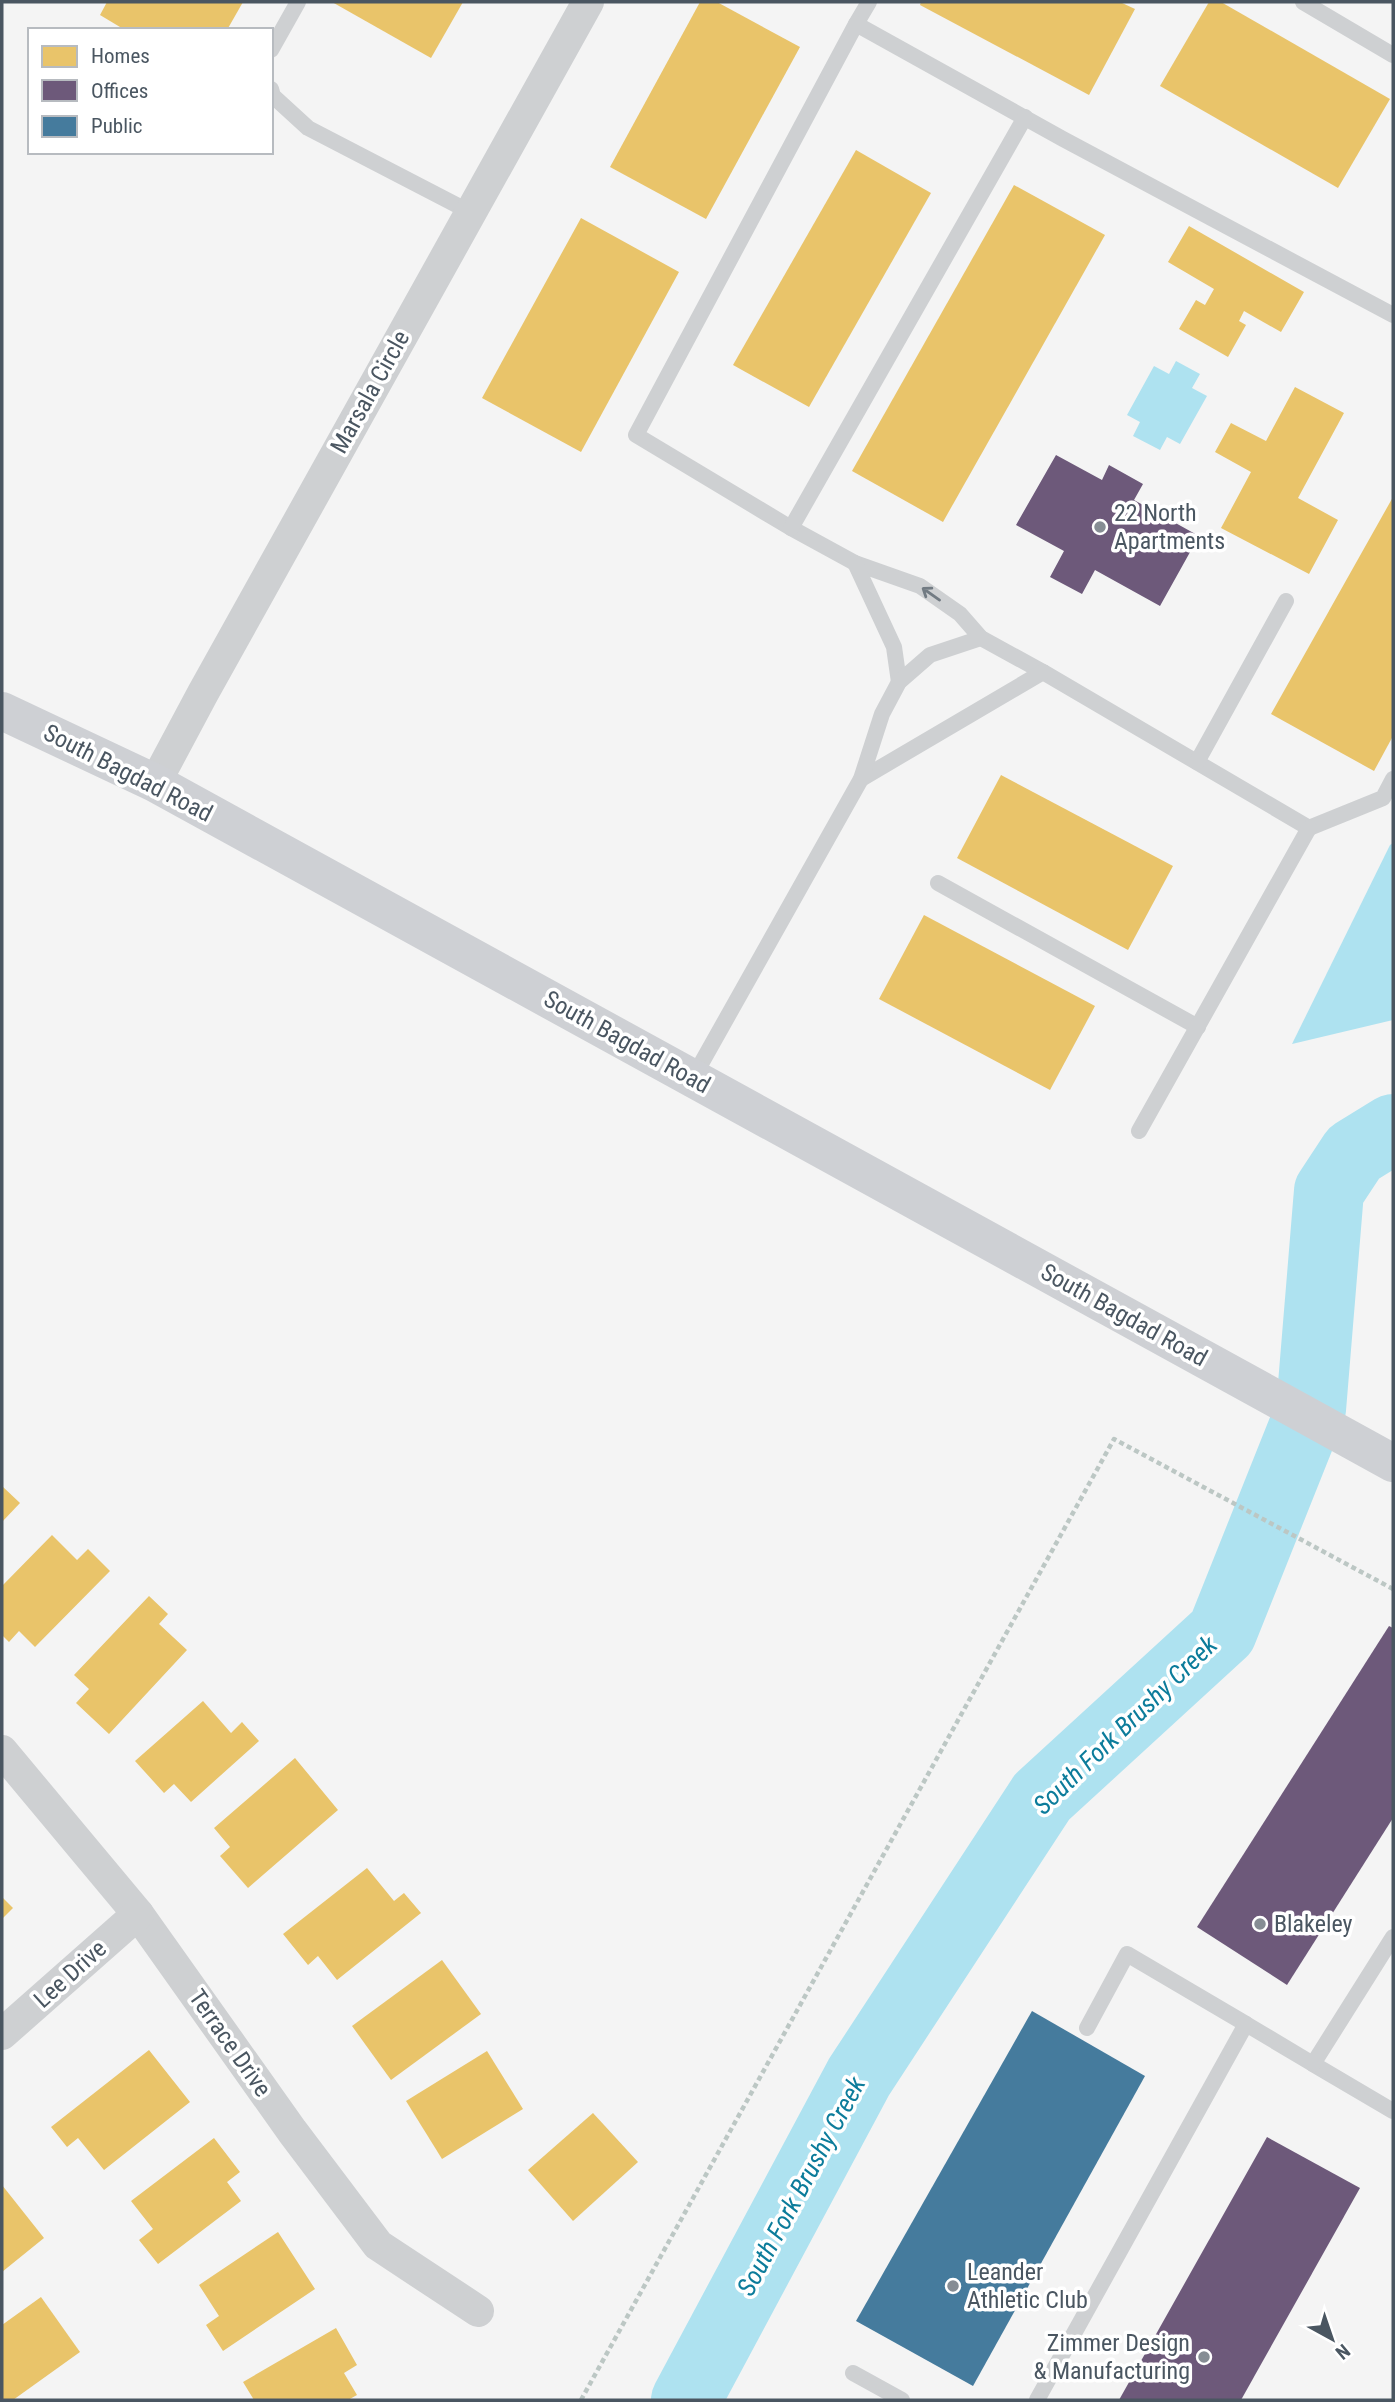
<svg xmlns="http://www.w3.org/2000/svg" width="1395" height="2402" font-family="'Roboto Condensed',sans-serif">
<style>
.water{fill:#aee2f0}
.homes{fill:#e9c46a}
.offices{fill:#6d597a}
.public{fill:#457b9d}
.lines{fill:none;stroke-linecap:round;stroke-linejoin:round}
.river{stroke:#aee2f0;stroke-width:70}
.path{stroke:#bcc7c4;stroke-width:4.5;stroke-dasharray:5 3.5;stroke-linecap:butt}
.service{stroke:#ced0d2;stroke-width:16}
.minor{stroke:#ced0d2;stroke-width:32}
.secondary{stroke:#ced0d4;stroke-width:38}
.oneway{stroke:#727b83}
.poi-dot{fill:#868d94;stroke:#fff;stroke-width:2.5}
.labels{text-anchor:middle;stroke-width:7;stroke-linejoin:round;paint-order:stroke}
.street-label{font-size:24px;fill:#4a5661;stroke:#fff}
.poi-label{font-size:24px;fill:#4a5661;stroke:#fff;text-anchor:start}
.water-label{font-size:26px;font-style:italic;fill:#0c7c9b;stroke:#fff}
</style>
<rect width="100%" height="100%" fill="#f4f4f4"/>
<g class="water">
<path d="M1176,361L1200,374L1192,388L1207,396L1180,444L1167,437L1160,450L1133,436L1140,422L1127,415L1154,366L1169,374Z"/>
<path d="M1393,843V1020L1292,1044L1390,845Z"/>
</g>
<g class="homes">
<path d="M107,2H243L227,30H125L100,15Z"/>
<path d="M332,2H463L431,58Z"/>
<path d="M700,2H717L800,47L706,219L610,167Z"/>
<path d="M921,2H1120L1135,9L1089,95L920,5Z"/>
<path d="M1209,2H1221L1390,99L1338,188L1160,86Z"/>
<path d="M856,150L931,193L809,407L733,365Z"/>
<path d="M1014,185L1105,235L943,522L852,471Z"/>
<path d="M581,218L679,272L581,452L482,398Z"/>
<path d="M1189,226L1304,292L1281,332L1244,311L1239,321L1246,325L1228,357L1179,329L1196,300L1205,305L1214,289L1168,262Z"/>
<path d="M1295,387L1344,413L1298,498L1338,520L1309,574L1221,528L1251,472L1215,452L1231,423L1266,441Z"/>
<path d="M1393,497V736L1374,771L1271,714Z"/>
<path d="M1001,775L1173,866L1128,950L957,858Z"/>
<path d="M924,915L1095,1006L1050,1090L879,999Z"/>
<path d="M2,1486L20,1503L2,1522Z"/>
<path d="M52,1535L77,1560L88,1549L110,1571L35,1647L19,1631L9,1642L2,1635V1586Z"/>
<path d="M149,1596L168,1614L159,1624L187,1650L109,1734L76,1703L89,1689L74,1675Z"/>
<path d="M203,1701L231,1733L242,1722L259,1741L191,1802L174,1784L164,1793L135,1761Z"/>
<path d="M295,1758L338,1810L248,1888L220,1856L230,1847L214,1828Z"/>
<path d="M367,1868L394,1901L404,1893L421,1913L337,1980L318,1956L308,1965L283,1934Z"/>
<path d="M2,1897L13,1908L2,1919Z"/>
<path d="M442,1960L481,2014L391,2080L352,2026Z"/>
<path d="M149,2050L190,2102L104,2170L78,2138L67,2147L51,2127Z"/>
<path d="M487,2051L523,2109L442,2159L406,2101Z"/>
<path d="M593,2113L638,2162L573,2221L528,2170Z"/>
<path d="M214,2138L240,2172L227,2182L241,2201L158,2264L139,2240L153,2229L131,2201Z"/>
<path d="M2,2185L44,2238L2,2272Z"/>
<path d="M278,2232L315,2289L223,2351L206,2325L219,2316L199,2285Z"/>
<path d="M41,2297L80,2352L13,2400H2V2325Z"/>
<path d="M336,2328L357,2365L344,2373L357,2395L348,2400H254L243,2382Z"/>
</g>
<g class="offices">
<path d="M1056,455L1102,480L1109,465L1143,484L1134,500L1199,536L1160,606L1095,570L1082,594L1050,577L1064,551L1016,525Z"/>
<path d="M1389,1626L1393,1628V1818L1287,1985L1197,1927Z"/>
<path d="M1267,2137L1360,2188L1241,2400H1119Z"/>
</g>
<path class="public" d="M1032,2011L1145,2076L973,2386L856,2321Z"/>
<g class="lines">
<path class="river" d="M686,2400L859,2077L1042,1797L1222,1632L1311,1409L1329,1191L1354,1153L1393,1129"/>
<path class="path" d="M581,2400L1114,1439L1393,1589"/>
<g class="service">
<path d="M1303,2L1393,55"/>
<path d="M856,24L869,2"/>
<path d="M271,50L298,2"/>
<path d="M271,89L273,96L308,128L470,212"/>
<path d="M1393,315L1063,139L856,24L636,435L791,528L855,563L920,586L960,614L981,638L1043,672L1309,828L1383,798L1393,779"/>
<path d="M791,528L1025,117"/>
<path d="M855,563L894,647L899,682"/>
<path d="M1197,762L1286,601"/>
<path d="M861,779L1043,672"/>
<path d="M938,883L1198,1027"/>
<path d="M693,1078L861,779L882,714L899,682L930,655L981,638"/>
<path d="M1139,1131L1309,828"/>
<path d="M1087,2028L1127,1954L1246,2024"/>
<path d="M1313,2064L1393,2111"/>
<path d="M853,2373L902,2400"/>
<path d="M1037,2400L1246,2024L1313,2064L1393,1937"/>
</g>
<g class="minor">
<path d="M155,783L203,693L588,2"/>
<path d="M2,1751L138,1914L292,2131L378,2245L478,2311"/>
<path d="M2,2034L138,1914"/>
</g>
<path class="secondary" d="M2,711L155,783L1393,1463"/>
</g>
<defs><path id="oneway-shaft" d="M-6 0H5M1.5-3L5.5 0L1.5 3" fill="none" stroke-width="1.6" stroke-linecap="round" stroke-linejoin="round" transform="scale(1.75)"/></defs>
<use class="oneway" href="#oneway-shaft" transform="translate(931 594) rotate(-145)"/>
<g class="poi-dot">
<circle cx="1100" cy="527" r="7"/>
<circle cx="1260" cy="1924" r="7"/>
<circle cx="953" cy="2286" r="7"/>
<circle cx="1204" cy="2357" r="7"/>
</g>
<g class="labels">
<g class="street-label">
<text transform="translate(370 392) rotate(-61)" y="8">Marsala Circle</text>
<text transform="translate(128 773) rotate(27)" y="8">South Bagdad Road</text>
<text transform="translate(627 1042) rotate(29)" y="8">South Bagdad Road</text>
<text transform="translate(1124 1315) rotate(29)" y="8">South Bagdad Road</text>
<text transform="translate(70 1974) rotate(-42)" y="8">Lee Drive</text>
<text transform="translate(230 2043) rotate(55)" y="8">Terrace Drive</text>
</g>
<g class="poi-label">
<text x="1114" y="521">22 North<tspan x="1114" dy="28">Apartments</tspan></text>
<text x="1274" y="1932">Blakeley</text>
<text x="967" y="2280">Leander<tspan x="967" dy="28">Athletic Club</tspan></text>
<text x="1190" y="2351" text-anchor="end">Zimmer Design<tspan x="1190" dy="28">&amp; Manufacturing</tspan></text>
</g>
<g class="water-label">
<text transform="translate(1125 1725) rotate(-44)" y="9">South Fork Brushy Creek</text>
<text transform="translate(801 2186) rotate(-62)" y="9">South Fork Brushy Creek</text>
</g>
</g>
<rect width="1395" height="2402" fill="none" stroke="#4a5661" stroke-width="7"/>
<rect x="28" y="28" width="245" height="126" fill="#ffffff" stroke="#b7bbc0" stroke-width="2"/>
<rect x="42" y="46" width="35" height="21" fill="#e9c46a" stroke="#b7bbc0" stroke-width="2"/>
<text x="91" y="63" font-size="21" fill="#4a5661">Homes</text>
<rect x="42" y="80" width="35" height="21" fill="#6d597a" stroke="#b7bbc0" stroke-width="2"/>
<text x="91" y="98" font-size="21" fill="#4a5661">Offices</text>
<rect x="42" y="116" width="35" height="21" fill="#457b9d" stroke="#b7bbc0" stroke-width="2"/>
<text x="91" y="133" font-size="21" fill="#4a5661">Public</text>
<g transform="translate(1332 2339) rotate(140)" stroke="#ffffff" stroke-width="5" paint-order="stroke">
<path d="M0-5L12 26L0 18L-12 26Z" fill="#4a5661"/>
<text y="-10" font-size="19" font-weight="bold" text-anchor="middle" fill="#4a5661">N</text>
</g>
</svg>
